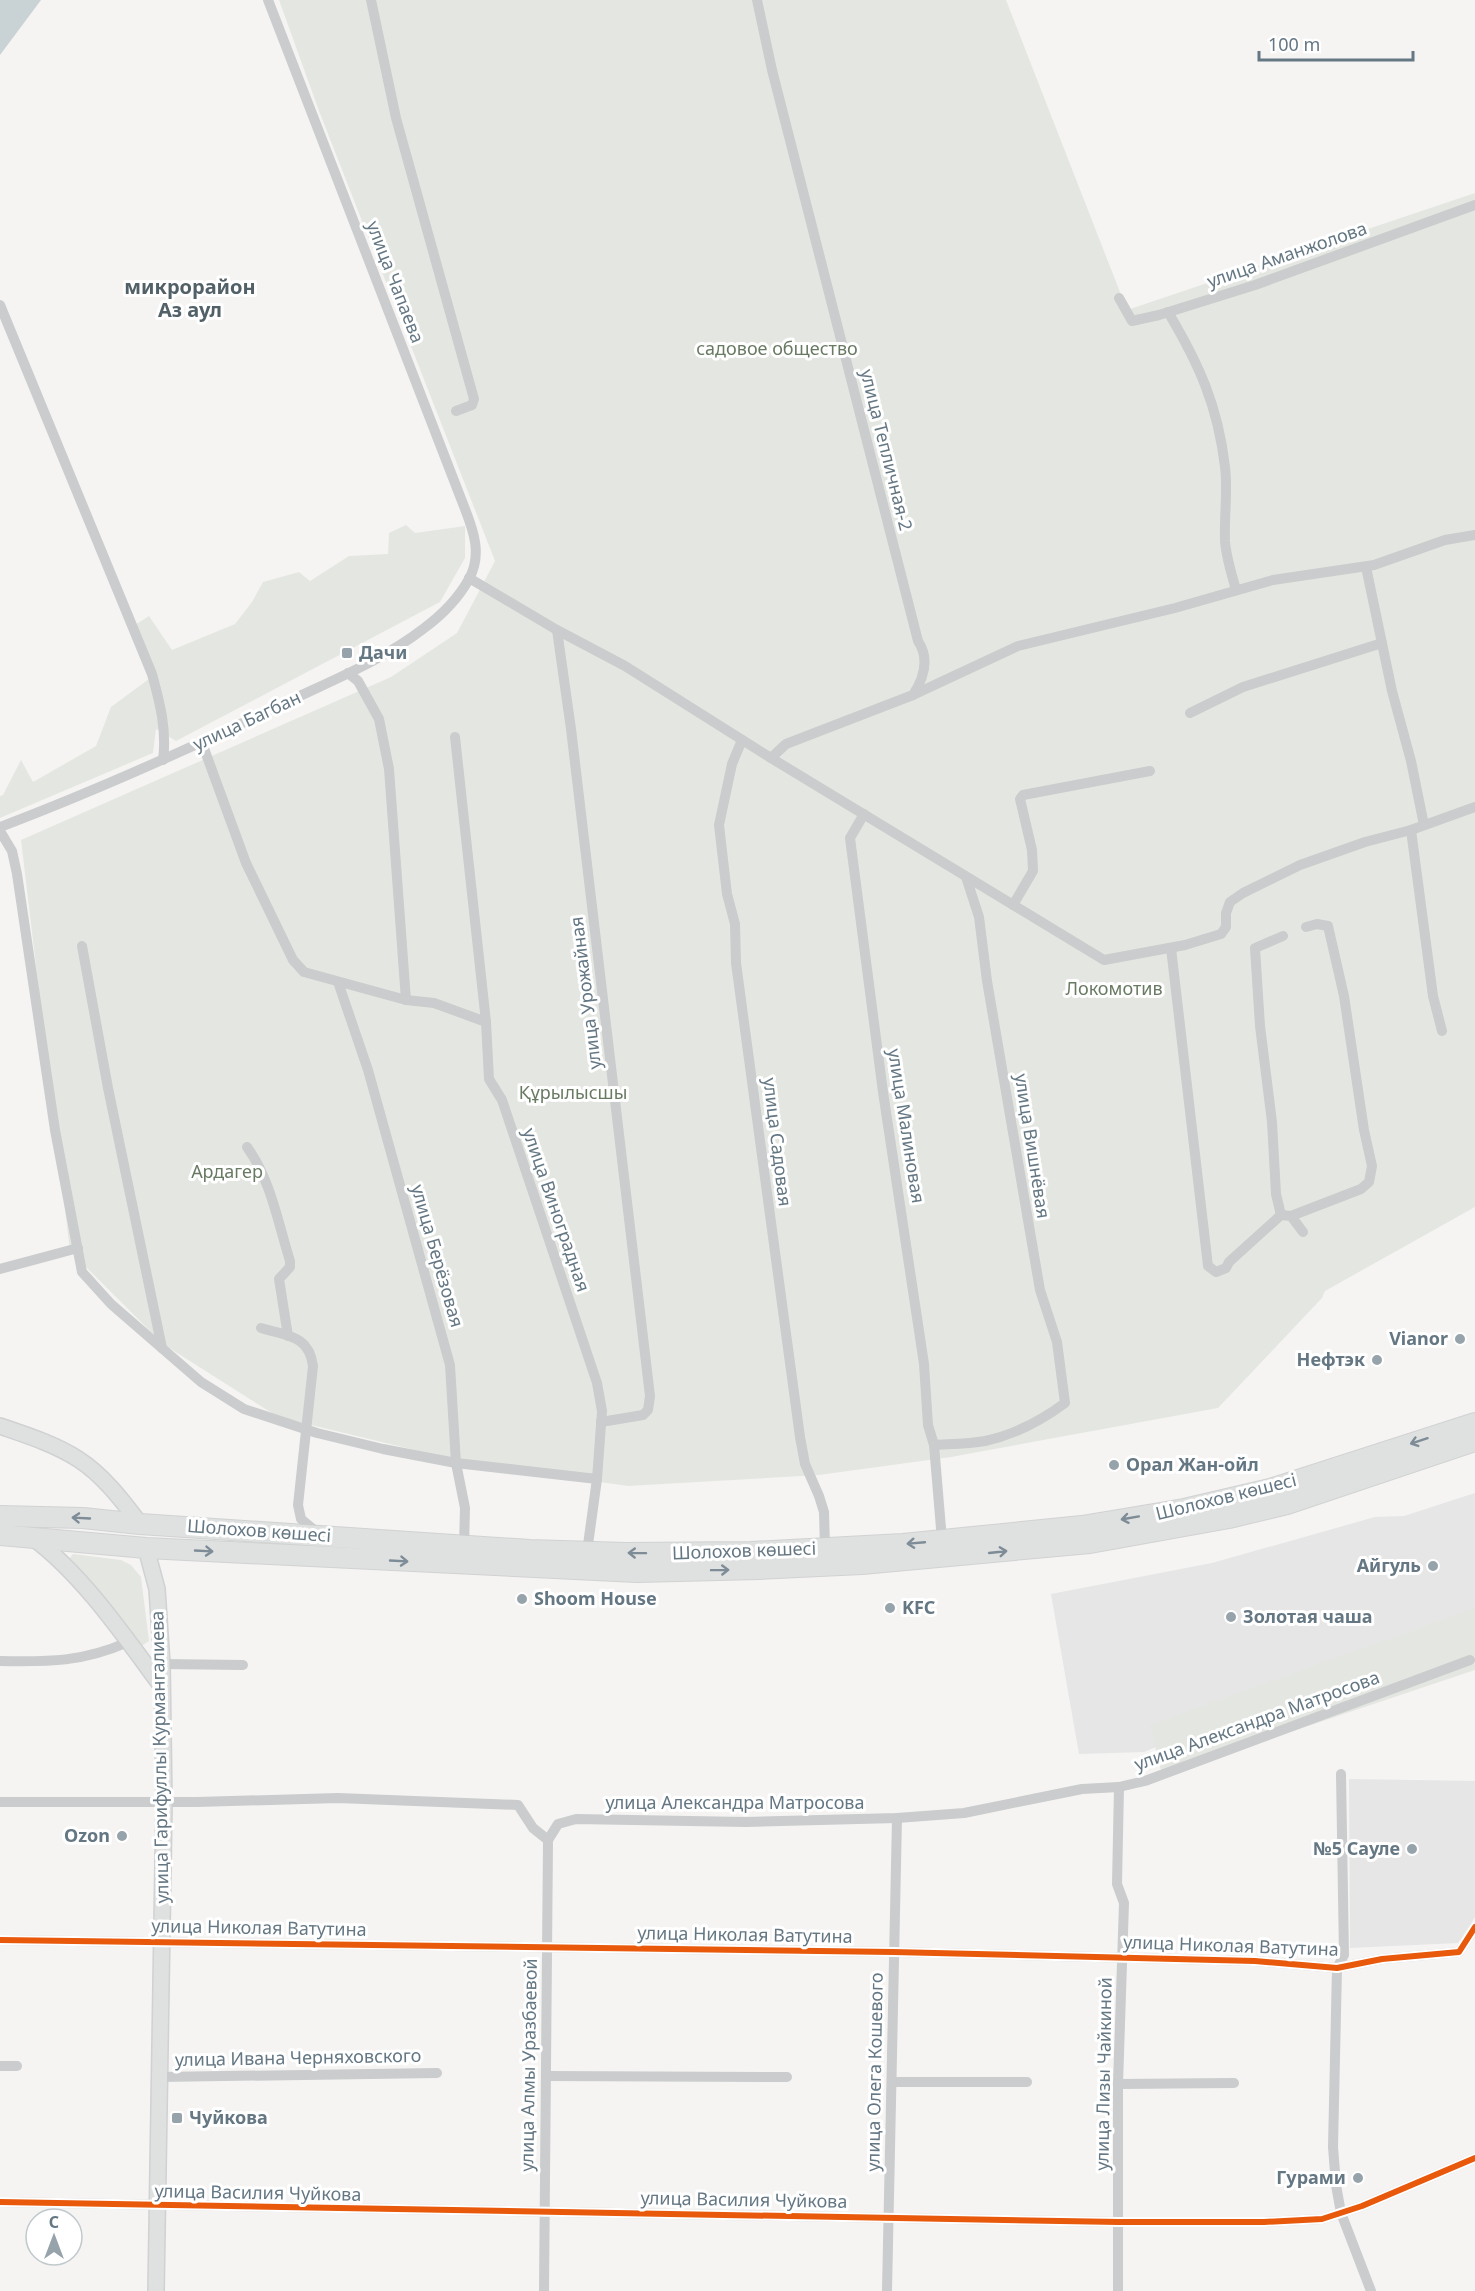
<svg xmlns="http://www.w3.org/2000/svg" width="1475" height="2291" font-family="'Noto Sans',sans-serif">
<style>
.built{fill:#e5e6e5}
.green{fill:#e4e7e1}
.water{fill:#c9d2d4}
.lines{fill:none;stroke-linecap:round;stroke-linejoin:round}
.secondary-casing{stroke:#d0d1d2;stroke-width:18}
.highway-casing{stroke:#d1d2d2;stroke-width:22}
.street{stroke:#cacccd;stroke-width:10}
.secondary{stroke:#dfe0e0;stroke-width:15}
.highway{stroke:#dfe0e0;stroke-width:20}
.cycleway-casing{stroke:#fff;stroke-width:10}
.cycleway{stroke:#e8590c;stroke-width:6}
.oneway{stroke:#7d8c96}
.poi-dot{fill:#97a3aa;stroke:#fff;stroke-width:2}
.labels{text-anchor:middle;stroke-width:6;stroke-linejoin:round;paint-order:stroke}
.street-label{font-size:18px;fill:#647783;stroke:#fff}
.park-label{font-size:18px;fill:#697a63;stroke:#fff}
.poi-label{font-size:18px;font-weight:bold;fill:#647783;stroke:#fff;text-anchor:start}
.neighbourhood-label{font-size:20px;font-weight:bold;fill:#526068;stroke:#fff}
</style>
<rect width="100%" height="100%" fill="#f5f4f3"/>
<g class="built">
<path d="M1475,1493V1614L1144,1752L1079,1754L1051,1594L1212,1563L1375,1517L1404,1516Z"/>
<path d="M1349,1779L1475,1781V1917L1458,1943L1350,1948Z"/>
</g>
<g class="green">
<path d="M279,0H1006L1127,310L1475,193V1207L1325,1291L1322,1298L1218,1408L951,1457L819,1475L628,1486L477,1465L278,1417L163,1344L70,1251L21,840L391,677L457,633L495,561L319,111Z"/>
<path d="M406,525L415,533L465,526V558L440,602L176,741L156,729L153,753L0,818V796L3,795L21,760L33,782L96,746L111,707L157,673L135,625L149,616L172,650L235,624L252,602L263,582L299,572L310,581L349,556L388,554L389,533Z"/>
<path d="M73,1554L121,1560L131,1565L141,1577L149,1641L143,1645L136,1644L72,1565L70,1558Z"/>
<path d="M1475,1608V1670L1162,1775L1150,1725Z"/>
</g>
<path class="water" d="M0,0H41L0,55Z"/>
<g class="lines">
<g class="secondary-casing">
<g id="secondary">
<path d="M0,1426C26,1435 55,1444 78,1459C103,1475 122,1500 140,1524"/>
<path d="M33,1538C83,1575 125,1637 162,1687"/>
<path d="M146,1548L157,1589L162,1664L164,1803L156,2291"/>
</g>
</g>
<g class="highway-casing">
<g id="highway">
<path d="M0,1516L83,1518L140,1524L530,1550L626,1553L751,1552L903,1544L1082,1526L1184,1509L1270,1489L1475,1423"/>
<path d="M0,1535L146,1548L637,1572L759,1569L862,1564L1090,1543L1229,1518L1287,1504L1475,1441"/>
</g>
</g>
<g class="street">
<path d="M371,0L396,118L474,399L472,405L456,411"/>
<path d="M757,0L772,70L918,641C930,659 924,678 913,695"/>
<path d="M1119,298L1132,321L1159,315L1255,285L1475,205"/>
<path d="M0,305L152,674C160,703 167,730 163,760"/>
<path d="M1168,312C1199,364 1218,406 1225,467C1228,491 1224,516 1225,541C1226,557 1232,575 1236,590"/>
<path d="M1366,567L1392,691L1411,761L1424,825"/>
<path d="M469,578L557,630L625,666L771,758L1104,960L1185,945L1221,934L1226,927V913L1230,902L1243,893L1300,865L1365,842L1411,830L1475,807"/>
<path d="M557,630L571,729L650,1396L648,1410L643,1415L601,1422"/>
<path d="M348,673L358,681L379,719L389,769L406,1000"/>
<path d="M1190,713L1243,687L1382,643"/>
<path d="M455,737L486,1022L489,1079L502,1100L597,1383L602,1411L597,1479L587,1552"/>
<path d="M742,740L732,764L719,825L727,894L735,924L736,963L800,1437L805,1464L819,1496L824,1512L825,1548"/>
<path d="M202,743L246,863L293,960L304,972L406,1000L434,1003L486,1022"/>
<path d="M771,758L786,744L913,695L1018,646L1175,608L1273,580L1374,565L1445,540L1475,535"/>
<path d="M864,814L850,838L883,1092L924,1364L928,1425L934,1445L942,1540"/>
<path d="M0,827C98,790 193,747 287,702C333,680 383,660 423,629C442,615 458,599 469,579C482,555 474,532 465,509L268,0"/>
<path d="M1411,830L1433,996L1442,1031"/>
<path d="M0,831L12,851L17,874L55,1130L82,1272L111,1304L201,1382L244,1409L317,1433L383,1449L456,1463L597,1479"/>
<path d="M1013,905L1033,871L1032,850L1020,799L1023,795L1150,771"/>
<path d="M82,946L108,1088L162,1348"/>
<path d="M1171,948L1208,1266L1216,1272L1226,1268L1229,1262L1281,1215L1291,1216L1303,1232"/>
<path d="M338,982L368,1070L450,1365L456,1463L465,1508L464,1546"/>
<path d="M247,1147C271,1180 278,1223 290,1261V1267L279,1279L288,1336"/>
<path d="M1281,1215L1276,1194L1272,1122L1260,1026L1255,948L1283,936"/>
<path d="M1291,1216L1361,1189L1369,1182L1372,1166L1364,1130L1344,996L1328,926L1317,924L1306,927"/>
<path d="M0,1269L78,1248"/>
<path d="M261,1328C287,1336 309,1335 313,1366L298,1505L301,1519L319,1534"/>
<path d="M934,1445C951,1444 969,1444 985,1441C1013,1435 1042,1420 1065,1403L1057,1342L1040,1290L987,981L979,917L966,877"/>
<path d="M0,1661C49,1662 83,1662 128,1642"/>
<path d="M162,1664L243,1665"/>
<path d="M1341,1774L1344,1955L1337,1968L1333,2147L1336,2185L1341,2213L1371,2291"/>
<path d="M0,1802H197L338,1798L518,1805L533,1828L548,1840"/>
<path d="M548,1840L558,1824L576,1819L746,1822L897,1818L964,1813L1082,1789L1119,1787L1145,1781L1470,1660"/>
<path d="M0,1940L893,1952L1255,1961L1337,1968L1382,1959L1459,1952L1475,1927"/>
<path d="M0,2066H17"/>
<path d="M546,2076L787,2077"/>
<path d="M159,2077L437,2073"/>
<path d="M892,2082H1027"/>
<path d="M1118,2084L1234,2083"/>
<path d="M0,2202L1119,2222H1264L1322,2219L1362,2206L1475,2158"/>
<path d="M544,2291L548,1840"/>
<path d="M887,2291L897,1818"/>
<path d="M1118,2291V2084L1124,1903L1117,1884L1119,1787"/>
</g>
<use href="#secondary" class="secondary"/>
<use href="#highway" class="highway"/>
<g class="cycleway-casing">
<g id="cycleway">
<path d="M0,1940L893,1952L1255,1961L1337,1968L1382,1959L1459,1952L1475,1927"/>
<path d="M0,2202L1119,2222H1264L1322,2219L1362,2206L1475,2158"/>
</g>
</g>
<use href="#cycleway" class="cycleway"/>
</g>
<defs><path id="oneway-shaft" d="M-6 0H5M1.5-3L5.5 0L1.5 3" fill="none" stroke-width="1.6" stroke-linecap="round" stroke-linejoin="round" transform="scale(1.5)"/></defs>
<g class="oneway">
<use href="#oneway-shaft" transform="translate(1419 1441) rotate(162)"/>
<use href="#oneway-shaft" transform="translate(81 1518) rotate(-177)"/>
<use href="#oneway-shaft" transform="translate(1130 1518) rotate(170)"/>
<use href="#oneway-shaft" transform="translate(916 1543) rotate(175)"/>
<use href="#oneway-shaft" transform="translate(204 1551) rotate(3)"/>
<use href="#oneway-shaft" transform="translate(998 1552) rotate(-6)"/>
<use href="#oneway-shaft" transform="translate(637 1553) rotate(-179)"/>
<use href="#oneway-shaft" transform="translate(399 1561) rotate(3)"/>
<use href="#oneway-shaft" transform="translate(720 1570) rotate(-1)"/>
</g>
<g class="poi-dot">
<rect x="341" y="647" width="12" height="12" rx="3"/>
<circle cx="1460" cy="1339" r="6"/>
<circle cx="1377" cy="1360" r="6"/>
<circle cx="1114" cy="1465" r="6"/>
<circle cx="1433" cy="1566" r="6"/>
<circle cx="522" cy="1599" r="6"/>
<circle cx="890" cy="1608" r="6"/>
<circle cx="1231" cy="1617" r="6"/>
<circle cx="122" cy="1836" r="6"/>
<circle cx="1412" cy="1849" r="6"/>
<rect x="171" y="2112" width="12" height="12" rx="3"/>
<circle cx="1358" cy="2178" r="6"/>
</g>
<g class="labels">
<g class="street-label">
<text transform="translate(1287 255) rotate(-19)" y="6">улица Аманжолова</text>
<text transform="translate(395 282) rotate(69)" y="6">улица Чапаева</text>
<text transform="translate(886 450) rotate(76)" y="6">улица Тепличная-2</text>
<text transform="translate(247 721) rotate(-25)" y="6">улица Багбан</text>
<text transform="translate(586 993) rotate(-97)" y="6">улица Урожайная</text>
<text transform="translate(906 1126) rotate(81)" y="6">улица Малиновая</text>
<text transform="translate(777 1142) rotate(83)" y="6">улица Садовая</text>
<text transform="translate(1032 1146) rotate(81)" y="6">улица Вишнёвая</text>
<text transform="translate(556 1210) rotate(71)" y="6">улица Виноградная</text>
<text transform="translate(437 1256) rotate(74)" y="6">улица Берёзовая</text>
<text transform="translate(1226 1497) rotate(-14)" y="6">Шолохов көшесі</text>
<text transform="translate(259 1531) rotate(4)" y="6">Шолохов көшесі</text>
<text transform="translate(744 1551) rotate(-2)" y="6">Шолохов көшесі</text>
<text transform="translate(1257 1721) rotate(-20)" y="6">улица Александра Матросова</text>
<text transform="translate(160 1757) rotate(-91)" y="6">улица Гарифуллы Курмангалиева</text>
<text x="735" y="1809">улица Александра Матросова</text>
<text transform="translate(259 1928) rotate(1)" y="6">улица Николая Ватутина</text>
<text transform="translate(745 1935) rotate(1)" y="6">улица Николая Ватутина</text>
<text transform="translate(1231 1946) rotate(2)" y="6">улица Николая Ватутина</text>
<text transform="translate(298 2058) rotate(-1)" y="6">улица Ивана Черняховского</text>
<text transform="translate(529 2065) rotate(-89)" y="6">улица Алмы Уразбаевой</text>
<text transform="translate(875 2072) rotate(-89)" y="6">улица Олега Кошевого</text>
<text transform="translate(1104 2074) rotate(-89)" y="6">улица Лизы Чайкиной</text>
<text transform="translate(258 2193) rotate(1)" y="6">улица Василия Чуйкова</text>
<text transform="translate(744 2200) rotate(1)" y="6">улица Василия Чуйкова</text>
</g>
<g class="park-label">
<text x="777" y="355">садовое общество</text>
<text x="1114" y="995">Локомотив</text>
<text x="573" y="1099">Құрылысшы</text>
<text x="227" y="1178">Ардагер</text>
</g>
<g class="poi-label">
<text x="359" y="659">Дачи</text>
<text x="1448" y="1345" text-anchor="end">Vianor</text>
<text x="1365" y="1366" text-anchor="end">Нефтэк</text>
<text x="1126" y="1471">Орал Жан-ойл</text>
<text x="1421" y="1572" text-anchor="end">Айгуль</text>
<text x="534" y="1605">Shoom House</text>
<text x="902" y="1614">KFC</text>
<text x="1243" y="1623">Золотая чаша</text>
<text x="110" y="1842" text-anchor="end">Ozon</text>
<text x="1400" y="1855" text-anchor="end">№5 Сауле</text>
<text x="189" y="2124">Чуйкова</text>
<text x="1346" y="2184" text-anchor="end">Гурами</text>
</g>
<g class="neighbourhood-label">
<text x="190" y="294">микрорайон<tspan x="190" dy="23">Аз аул</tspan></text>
</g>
</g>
<g transform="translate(54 2237)"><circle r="28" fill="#ffffff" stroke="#c1c9cd" stroke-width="1.5"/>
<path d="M0-4.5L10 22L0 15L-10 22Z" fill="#97a3aa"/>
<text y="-9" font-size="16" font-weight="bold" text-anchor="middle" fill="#647783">С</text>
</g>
<path d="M1259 51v9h154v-9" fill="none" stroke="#647783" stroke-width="3"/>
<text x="1268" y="51" font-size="18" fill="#647783" stroke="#ffffff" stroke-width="4.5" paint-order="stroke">100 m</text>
</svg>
